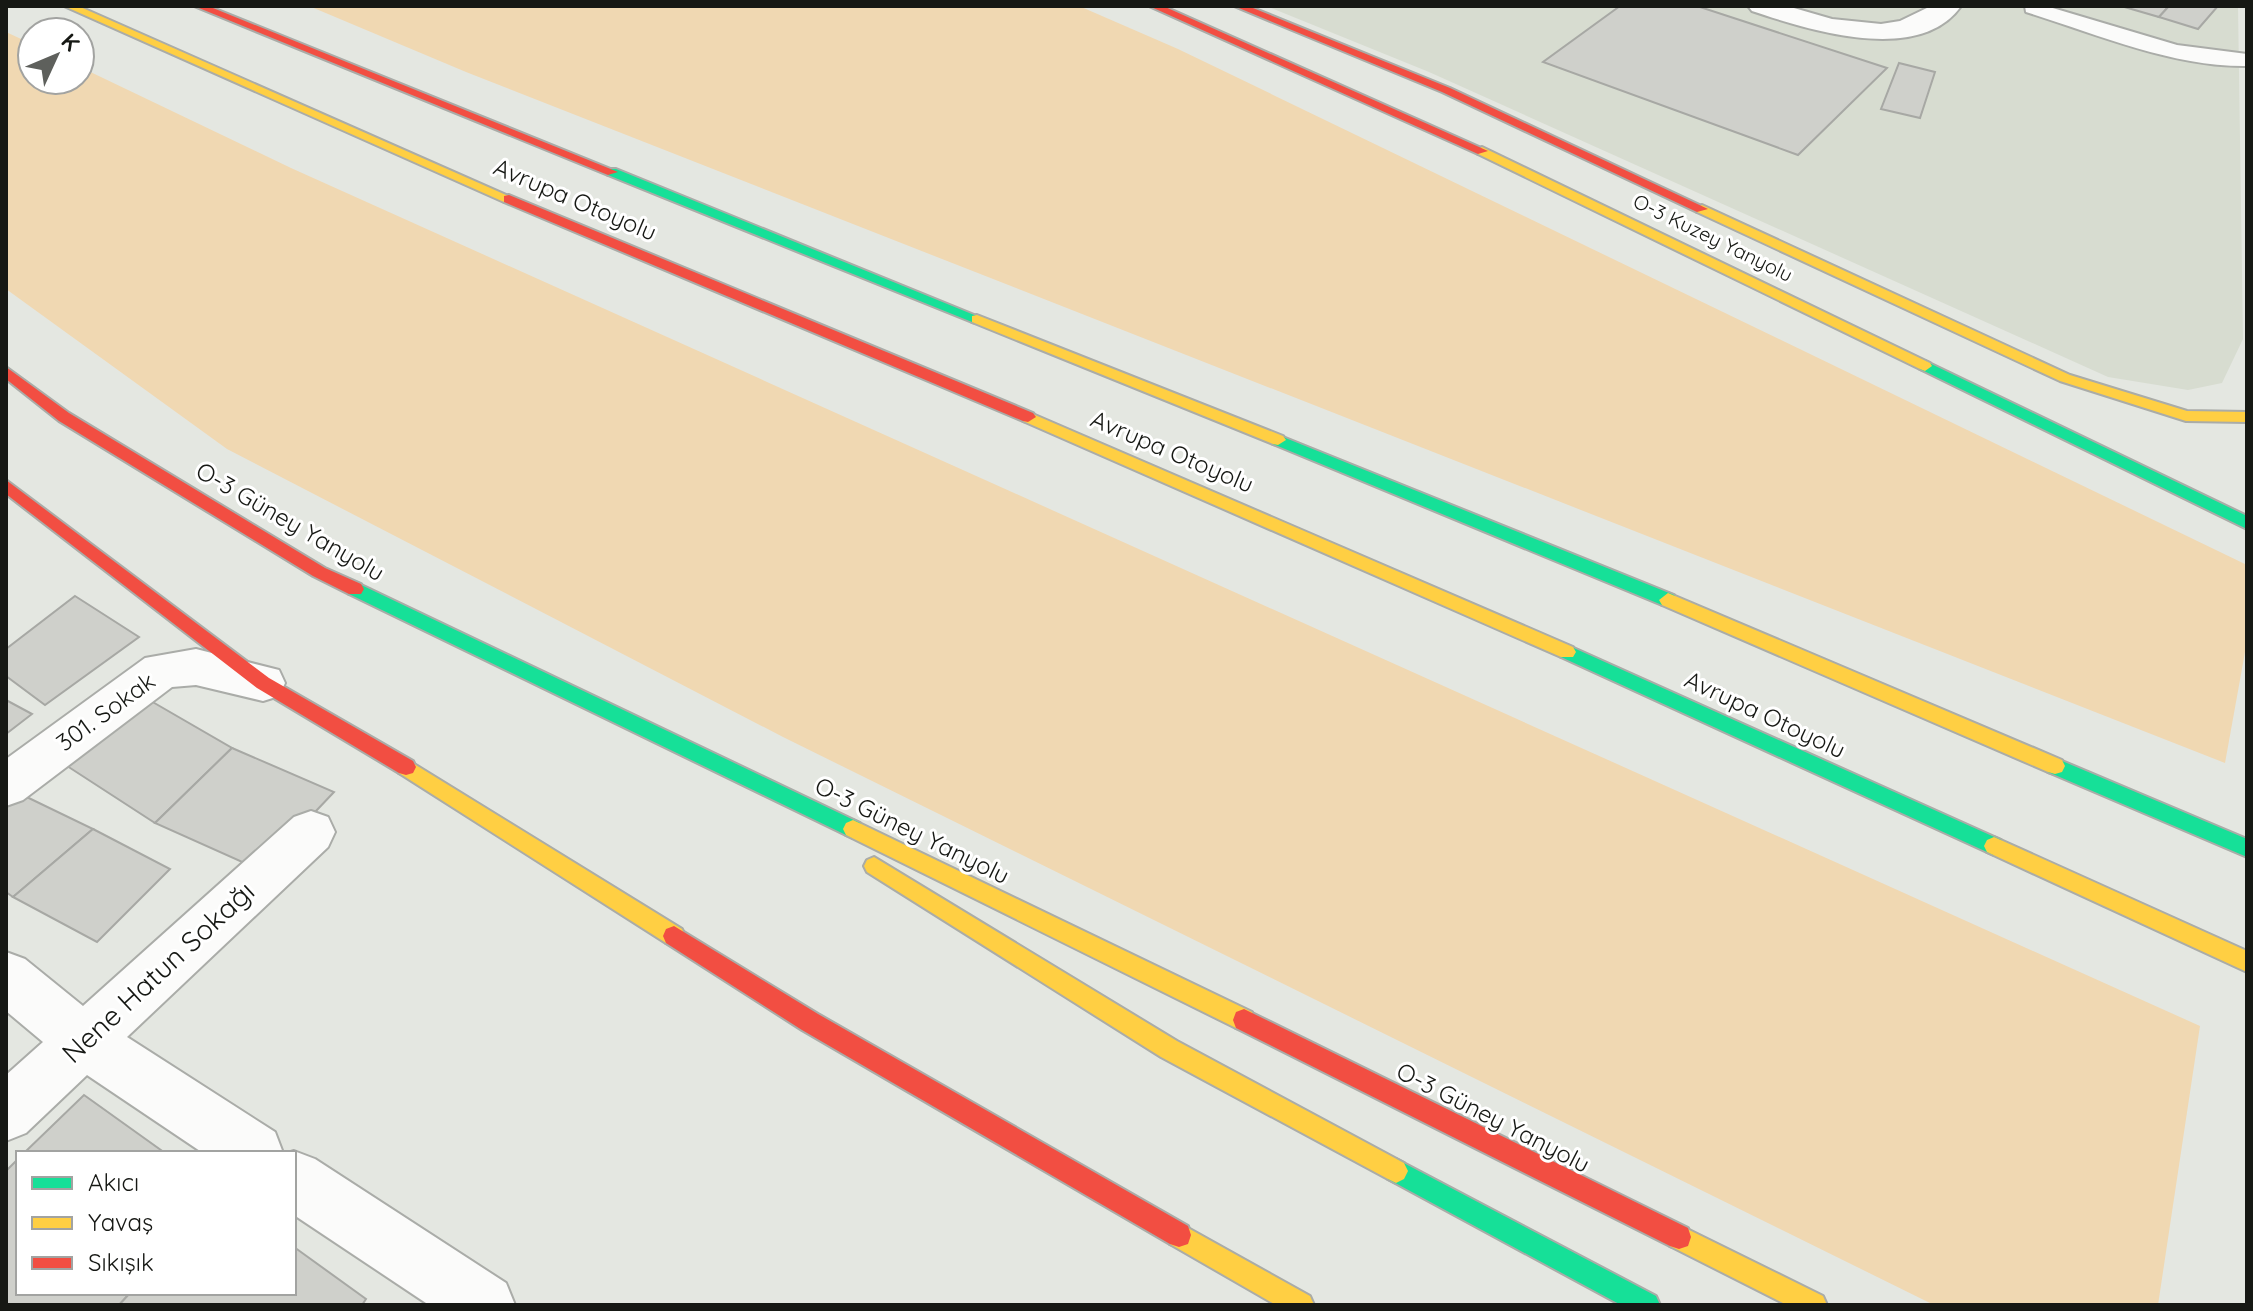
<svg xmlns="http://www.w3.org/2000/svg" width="2253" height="1311" font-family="Quicksand,sans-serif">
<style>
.built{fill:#d7dcd0}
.green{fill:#f0d8b2}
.building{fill:#cfd0cb;stroke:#a7a8a4;stroke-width:2}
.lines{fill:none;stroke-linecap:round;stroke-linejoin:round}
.lane-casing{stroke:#aaaca8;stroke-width:4}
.street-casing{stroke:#aaaca8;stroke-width:4}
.fast-casing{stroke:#aaaca8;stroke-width:4}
.slow-casing{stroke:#aaaca8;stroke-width:4}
.jam-casing{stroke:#aaaca8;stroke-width:4}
.lane{fill:#fbfbfa;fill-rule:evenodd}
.street{fill:#fbfbfa;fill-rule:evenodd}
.fast{fill:#16e098;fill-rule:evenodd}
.slow{fill:#ffcf43;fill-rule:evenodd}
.jam{fill:#f24e42;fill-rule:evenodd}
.labels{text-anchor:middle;stroke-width:6;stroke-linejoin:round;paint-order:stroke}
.far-street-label{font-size:20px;fill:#161814;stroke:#fff}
.street-label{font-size:24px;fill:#161814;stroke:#fff}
.near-street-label{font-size:28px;fill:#161814;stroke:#fff}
</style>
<rect width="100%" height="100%" fill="#e4e7e1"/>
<path class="built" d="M1266,6H2238L2243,339L2222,383L2188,390L2108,377L1429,72Z"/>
<g class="green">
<path d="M309,6H1079L1178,49L2247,565V641L2225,763L466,72Z"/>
<path d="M6,32L32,44V80H80V67L291,168L2200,1026L2158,1305H1934L783,737L227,449L6,289Z"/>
</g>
<g class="building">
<path d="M1620,6H1697L1887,68L1798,155L1543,62Z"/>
<path d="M2121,6H2169L2159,17Z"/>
<path d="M2169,6H2218L2198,29L2159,17Z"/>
<path d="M1899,63L1935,72L1920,118L1881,109Z"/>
<path d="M75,596L139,637L45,705L6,676V649Z"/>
<path d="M144,697L232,748L155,823L64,764Z"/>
<path d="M6,700L32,714L6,734Z"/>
<path d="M232,748L334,792L260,870L155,823Z"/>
<path d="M6,787L93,829L13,897L6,892Z"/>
<path d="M93,829L170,869L97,942L13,897Z"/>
<path d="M84,1095L165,1153H24Z"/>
<path d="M18,1159V1293H130L119,1305H6V1171Z"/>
<path d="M294,1247L366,1299L362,1305H119L130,1293H294Z"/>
</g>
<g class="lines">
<g class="lane-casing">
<path id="lane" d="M2025,6H2046L2177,45L2247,54V66C2173,67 2097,34 2026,12Z"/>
</g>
<g class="street-casing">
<g id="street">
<path d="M1748,6H1787L1832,19L1881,24L1900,21L1931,6H1961C1919,66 1806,29 1752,11Z"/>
<path d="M196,649L279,670L285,683L279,696L263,701L196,685L172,687L23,800L6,806V759L145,658Z"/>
<path d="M311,811L328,817L335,832L328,847L127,1037L275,1132L283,1153H203L87,1075L26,1133L6,1141V1075L43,1042L6,1011V952L25,959L83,1006L294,817Z"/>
<path d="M294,1151L315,1159L506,1283L515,1305H429L294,1215V1153H288Z"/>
</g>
</g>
<g class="fast-casing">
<g id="fast">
<path d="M608,169H616L984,319L977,323L972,322L608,175Z"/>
<path d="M1925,361L2247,516V529L1920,369L1918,366Z"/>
<path d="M1278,435L1674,595L1677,600L1674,605H1662L1273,444L1270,440L1273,436Z"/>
<path d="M355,582L860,823L863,829L860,835L853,838L846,835L349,594L346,589Z"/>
<path d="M1567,645L2001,840L2004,846L2001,852L1994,855L1987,852L1561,657L1558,652L1561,647Z"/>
<path d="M2055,758L2247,839V857L2048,772L2045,766L2048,760Z"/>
<path d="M1396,1159L1656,1296L1660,1305H1621L1388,1179L1384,1171L1388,1163Z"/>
</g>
</g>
<g class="slow-casing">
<g id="slow">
<path d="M64,6H78L515,199L504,202Z"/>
<path d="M1482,147L1930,363L1932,366L1925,371L1920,369L1478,154L1476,151Z"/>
<path d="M1702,205L2070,375L2187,411L2247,412V422L2186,421L2060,381L1697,212L1696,209Z"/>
<path d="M977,315L1283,436L1286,440L1278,445L1273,444L972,322V316Z"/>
<path d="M1028,412L1573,647L1576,652L1573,657H1561L1023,421V413Z"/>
<path d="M1668,593L2062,760L2065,766L2062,772L2055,774L2048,772L1662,605L1659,600Z"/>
<path d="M406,759L682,929L685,936L682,943L674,946L666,943L399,773L396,767L399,761Z"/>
<path d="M853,820L1252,1012L1255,1020L1252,1028L1244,1031L1236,1028L846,835L843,829L846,823Z"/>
<path d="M1994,837L2247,951V972L1987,852L1984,846L1987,840Z"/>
<path d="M874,857L1177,1041L1404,1163L1408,1171L1404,1179L1396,1183L1388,1179L1161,1057L867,872L864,866L867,860Z"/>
<path d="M1179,1223L1310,1296L1314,1305H1276L1170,1244L1167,1235L1170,1226Z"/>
<path d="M1679,1225L1823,1296L1827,1305H1787L1670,1246L1667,1237L1670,1228Z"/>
</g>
</g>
<g class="jam-casing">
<g id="jam">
<path d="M194,6H208L618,172L608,175Z"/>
<path d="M1149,6H1163L1488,151L1478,154Z"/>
<path d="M1234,6H1248L1450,88L1708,209L1697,212L1442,92Z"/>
<path d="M509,195L1033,413L1036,417L1028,422L1023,421L504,202V196Z"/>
<path d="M6,367L69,413L325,568L361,584L364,589L361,594H349L313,576L59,421L6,379Z"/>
<path d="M6,480L269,678L413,761L416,767L413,773L406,775L399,773L257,688L6,494Z"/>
<path d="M674,926L818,1014L1188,1226L1191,1235L1188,1244L1179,1247L1170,1244L802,1030L666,943L663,936L666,929Z"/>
<path d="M1244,1009L1688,1228L1691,1237L1688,1246L1679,1249L1670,1246L1236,1028L1233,1020L1236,1012Z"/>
</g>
</g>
<use href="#lane" class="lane"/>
<use href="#street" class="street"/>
<use href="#fast" class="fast"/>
<use href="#slow" class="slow"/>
<use href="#jam" class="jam"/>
</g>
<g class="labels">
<g class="far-street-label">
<text transform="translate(1713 238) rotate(26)" y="7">O-3 Kuzey Yanyolu</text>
</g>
<g class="street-label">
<text transform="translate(575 200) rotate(23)" y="8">Avrupa Otoyolu</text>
<text transform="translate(1172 452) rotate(23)" y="8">Avrupa Otoyolu</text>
<text transform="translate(290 522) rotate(30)" y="8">O-3 Güney Yanyolu</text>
<text transform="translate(106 712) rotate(-36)" y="8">301. Sokak</text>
<text transform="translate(1765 715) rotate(25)" y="8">Avrupa Otoyolu</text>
<text transform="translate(912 831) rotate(26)" y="8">O-3 Güney Yanyolu</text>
<text transform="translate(1493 1118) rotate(27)" y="8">O-3 Güney Yanyolu</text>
</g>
<g class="near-street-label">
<text transform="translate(158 972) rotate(-43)" y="10">Nene Hatun Sokağı</text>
</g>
</g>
<rect width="2253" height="1311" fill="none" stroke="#161814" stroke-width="16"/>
<rect x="16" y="1151" width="280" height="144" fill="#ffffff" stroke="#a2a3a1" stroke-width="2"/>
<rect x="32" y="1177" width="40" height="12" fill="#16e098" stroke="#a2a3a1" stroke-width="2"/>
<text x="88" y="1191" font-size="24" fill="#161814">Akıcı</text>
<rect x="32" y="1217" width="40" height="12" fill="#ffcf43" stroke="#a2a3a1" stroke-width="2"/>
<text x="88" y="1231" font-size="24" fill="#161814">Yavaş</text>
<rect x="32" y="1257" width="40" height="12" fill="#f24e42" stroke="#a2a3a1" stroke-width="2"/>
<text x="88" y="1271" font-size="24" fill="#161814">Sıkışık</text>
<g transform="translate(56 56) rotate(46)"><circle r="38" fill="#ffffff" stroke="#a2a3a1" stroke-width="2"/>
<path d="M0-6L14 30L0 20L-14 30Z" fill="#5e605c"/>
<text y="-12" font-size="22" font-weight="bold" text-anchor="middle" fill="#161814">K</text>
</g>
</svg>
